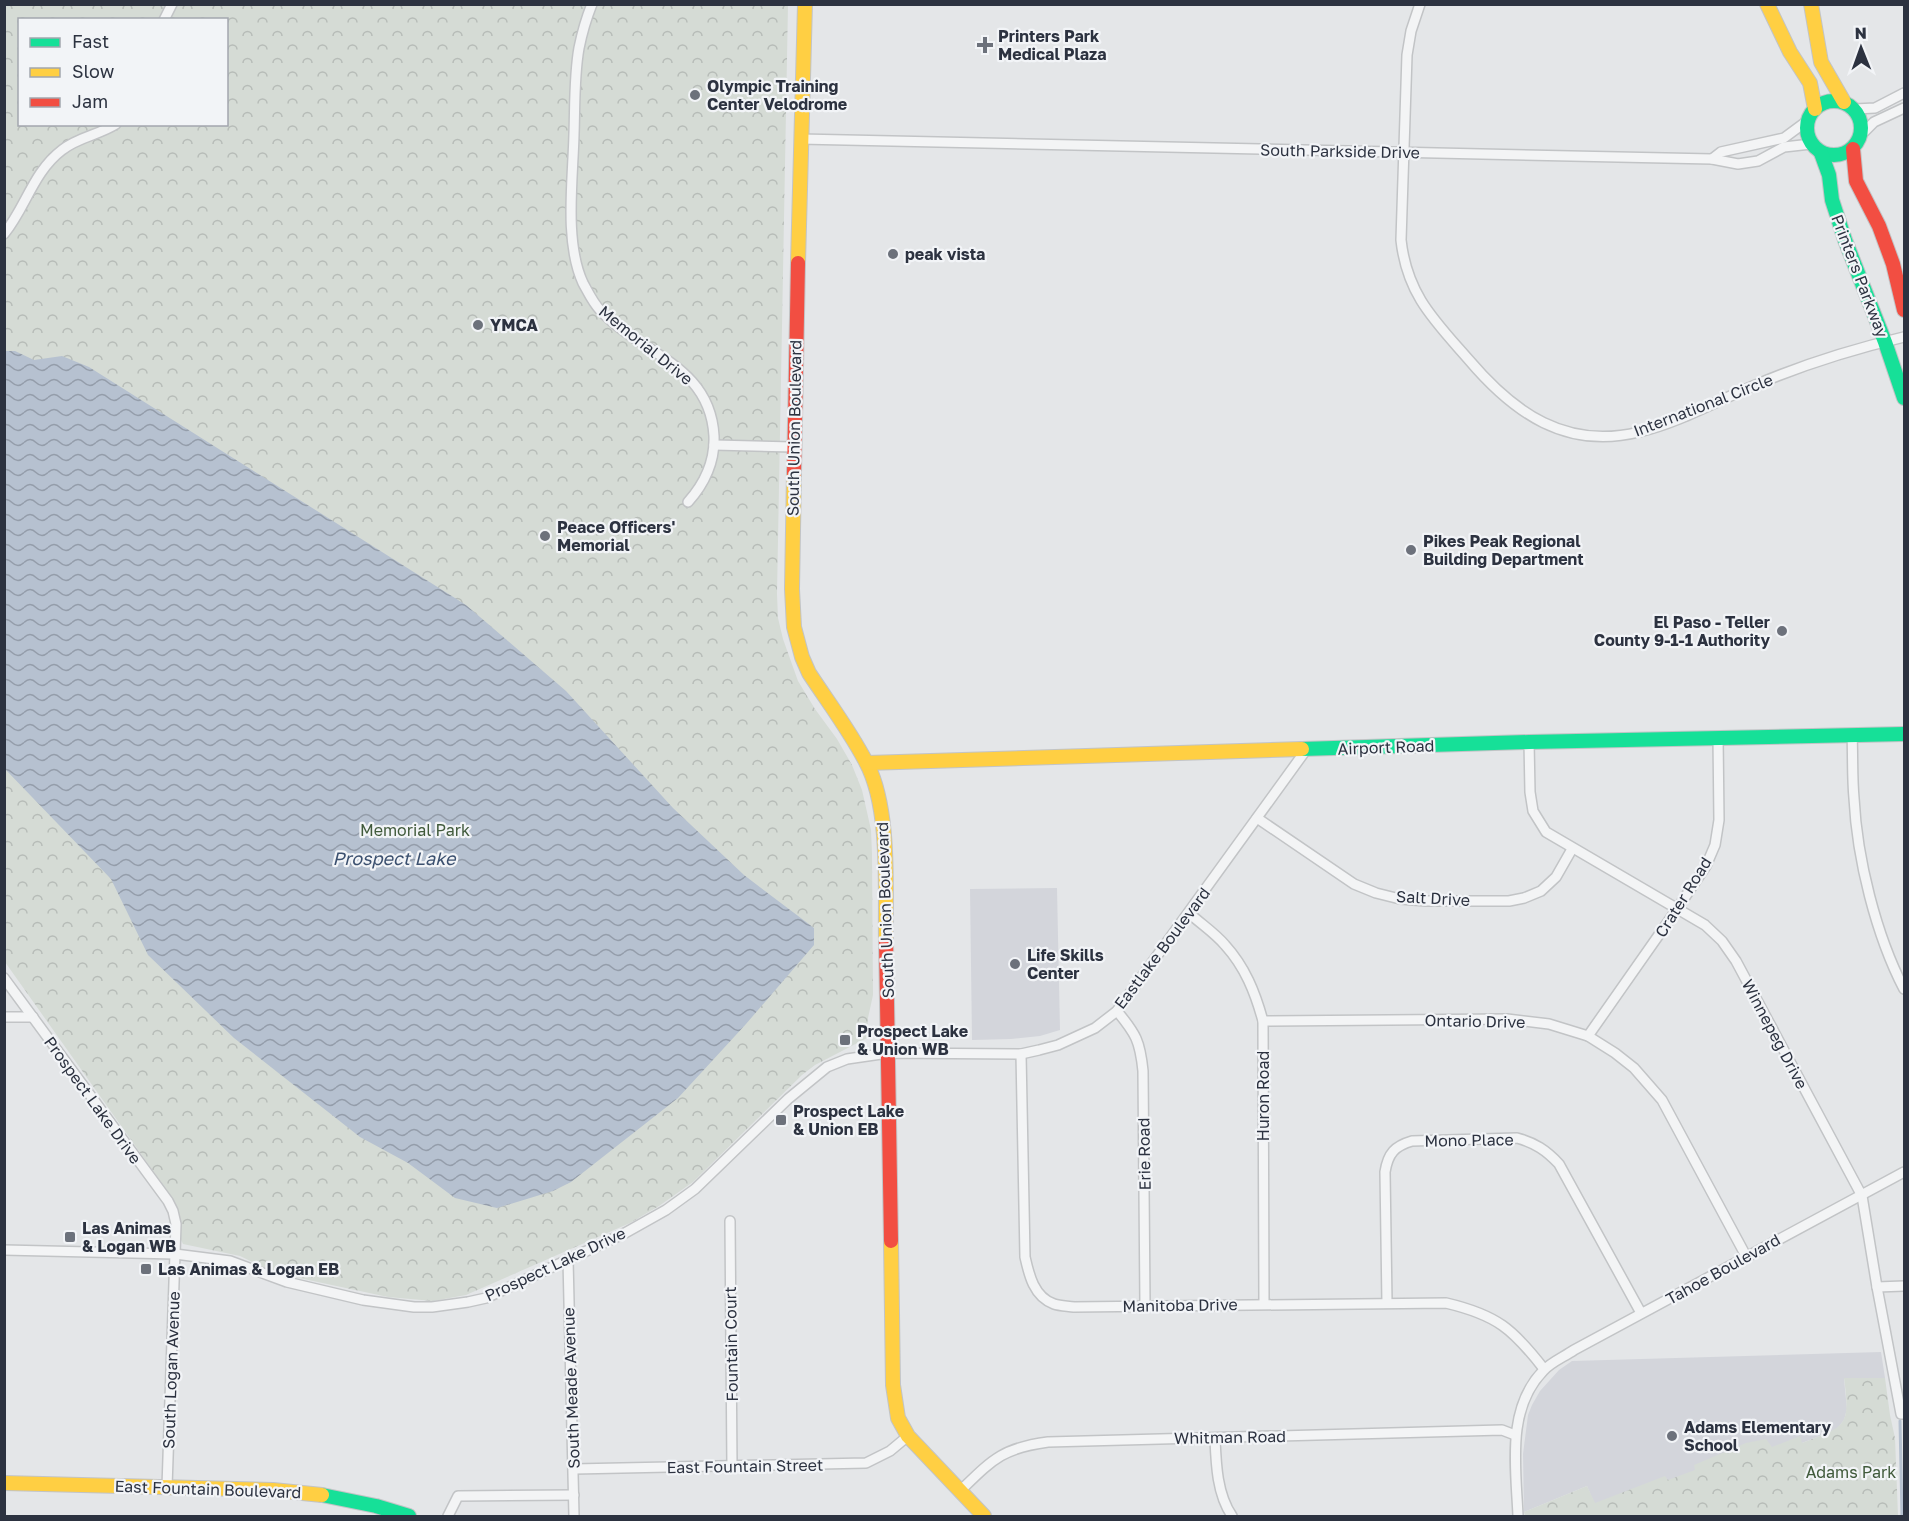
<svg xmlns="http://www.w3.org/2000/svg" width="1909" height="1521" font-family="'Golos Text',sans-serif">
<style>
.built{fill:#d3d5db}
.forest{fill:url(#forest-crowns);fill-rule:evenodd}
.water{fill:url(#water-waves)}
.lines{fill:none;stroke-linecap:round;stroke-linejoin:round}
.stream{stroke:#b6c1d0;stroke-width:3}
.street-casing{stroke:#c2c4c6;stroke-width:12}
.fast-casing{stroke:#c2c4c6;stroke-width:16}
.slow-casing{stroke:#c2c4c6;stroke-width:16}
.jam-casing{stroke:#c2c4c6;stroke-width:16}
.street{stroke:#f3f4f5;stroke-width:9}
.fast{stroke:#16e098;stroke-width:14}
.slow{stroke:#ffcf43;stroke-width:14}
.jam{stroke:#f24e42;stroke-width:14}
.poi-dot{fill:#6c717b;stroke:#f2f4f7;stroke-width:2}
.labels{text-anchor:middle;stroke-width:4.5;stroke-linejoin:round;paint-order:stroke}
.poi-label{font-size:16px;font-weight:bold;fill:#2c3240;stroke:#f2f4f7;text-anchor:start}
.street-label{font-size:16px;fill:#2c3240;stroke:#f2f4f7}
.park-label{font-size:16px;fill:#405a3b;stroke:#f2f4f7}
.water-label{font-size:18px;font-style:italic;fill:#3b506f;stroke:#f2f4f7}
</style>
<defs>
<pattern id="forest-crowns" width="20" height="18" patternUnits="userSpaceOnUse" patternTransform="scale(1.5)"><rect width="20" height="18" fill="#d5dbd5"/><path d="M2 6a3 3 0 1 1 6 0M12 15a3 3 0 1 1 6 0" fill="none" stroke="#b7bcb8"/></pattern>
<pattern id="water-waves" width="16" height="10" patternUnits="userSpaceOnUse" patternTransform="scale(1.5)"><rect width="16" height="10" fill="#b6c1d0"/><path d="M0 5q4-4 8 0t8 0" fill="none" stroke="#949daa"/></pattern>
</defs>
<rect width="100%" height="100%" fill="#e4e6e8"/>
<g class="built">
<path d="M1057,888L1060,1030L1040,1036L1011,1039L972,1040L970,889Z"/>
<path d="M1881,1352L1885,1378L1844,1379L1847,1409L1844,1420L1837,1429L1802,1443L1596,1516L1594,1503L1587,1486L1524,1512L1523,1454L1528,1415L1532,1405L1540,1391L1559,1370L1572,1361Z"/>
</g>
<g class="forest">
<path d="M4,5H788L777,594L778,618L783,639L798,681L815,709L837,739L852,765L862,790L867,812L871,830L872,854L873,995L868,1018L867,1038L815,1065L802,1075L693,1182L659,1206L630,1223L466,1295L433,1301L388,1297L285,1275L267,1269L240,1256L183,1244L179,1236V1220L175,1202L5,962ZM20,20H226V124H20Z"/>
<path d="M1844,1378H1885L1890,1415L1895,1438L1898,1516H1525L1524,1512L1587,1486L1595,1503L1665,1476L1668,1480L1695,1470L1694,1465L1746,1443L1766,1439L1772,1447L1800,1436L1802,1443C1845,1426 1851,1428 1844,1378Z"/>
</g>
<path class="water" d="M5,351H15L34,360L62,356L89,367L466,605L566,691L673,808L744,875L814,928V945L746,1024L678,1098L571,1182L553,1191L497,1208L455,1198L408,1163L360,1137L234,1038L148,955L111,879L5,769Z"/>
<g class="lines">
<path class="stream" d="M1900,1421L1902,1516"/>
<g class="street-casing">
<g id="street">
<path d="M592,4C586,19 582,33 579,48C574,76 575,106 574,134C573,179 564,242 583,283C588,292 593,303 600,310C641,355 710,364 714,436C715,461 704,484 688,502"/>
<path d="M1420,4L1411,31L1407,55L1401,240C1407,295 1435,321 1469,360C1514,413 1566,450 1639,432C1678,423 1715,402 1753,386C1802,365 1853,349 1904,337"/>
<path d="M164,20L172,4"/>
<path d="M1855,109L1875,108L1904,93"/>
<path d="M1862,134L1874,122L1904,108"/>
<path d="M800,139L1712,159L1738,164L1758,161L1784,147L1811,144"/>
<path d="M1712,159L1721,152L1784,138L1807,121"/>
<path d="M4,234C26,207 33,172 62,150C78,137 99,135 116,124"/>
<path d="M714,445L793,447"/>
<path d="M1852,734C1853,755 1852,777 1854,798C1857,859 1876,935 1904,989"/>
<path d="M1529,742L1530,792L1533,811L1546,832L1705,925L1722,941L1736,961L1862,1196L1877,1287L1901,1414H1904"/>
<path d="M1257,818L1354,884L1376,893L1400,899L1426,901H1509L1524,898L1541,891L1556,877L1572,849"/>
<path d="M1189,913C1201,924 1215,933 1225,945C1245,967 1255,992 1263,1021L1264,1304"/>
<path d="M4,978L168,1201L173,1211L176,1224L167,1487"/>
<path d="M1117,1011C1136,1034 1140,1041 1143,1071L1145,1305"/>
<path d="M4,1017H33"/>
<path d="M1263,1021L1507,1019L1549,1024L1588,1036L1615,1053L1634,1068L1662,1100L1746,1256"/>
<path d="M1588,1036L1677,909L1706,866L1715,845L1719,820L1718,737"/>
<path d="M1021,1054L1025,1257C1029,1275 1034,1297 1054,1304C1060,1306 1068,1306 1074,1307L1446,1303C1497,1315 1513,1329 1544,1369"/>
<path d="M730,1221L732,1467"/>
<path d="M4,1250L175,1254L230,1261L287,1282L363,1300L414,1307H432L468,1302L486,1298L625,1233L666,1210L695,1189L788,1099L827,1067L847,1059L888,1053L1021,1054L1039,1050L1058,1045L1095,1028L1117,1011L1306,750"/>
<path d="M568,1259L574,1516"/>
<path d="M1877,1287L1904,1286"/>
<path d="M1387,1303L1385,1172C1388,1153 1395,1146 1412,1141L1517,1138C1535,1143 1546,1150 1559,1164L1641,1313"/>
<path d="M1215,1438C1216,1464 1217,1494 1232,1516"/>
<path d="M574,1469L866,1463L890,1451L908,1436"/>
<path d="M960,1491C992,1460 1002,1448 1048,1442L1502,1430L1515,1435"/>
<path d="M448,1516L458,1496L574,1495"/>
<path d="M1518,1516C1516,1468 1506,1409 1543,1371C1551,1362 1564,1357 1574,1350L1904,1172"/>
</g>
</g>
<g class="fast-casing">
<g id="fast">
<circle cx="1834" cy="128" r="27"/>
<path d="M1821,153L1829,175L1832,200L1845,240L1885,342L1904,398"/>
<path d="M1302,749L1529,742L1904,734"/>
<path d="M322,1495L376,1506L409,1516"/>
</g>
</g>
<g class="slow-casing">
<g id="slow">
<path d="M1767,4L1790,52L1810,83L1815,109"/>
<path d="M1811,4L1821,62L1844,102"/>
<path d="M798,263L805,4"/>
<path d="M794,473L792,589L794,627L802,657L809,673C828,702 850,731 866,762C891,808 885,890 886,942"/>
<path d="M867,763L1302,749"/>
<path d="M891,1241L893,1385L898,1418L908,1436L984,1516"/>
<path d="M4,1483L273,1490L322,1495"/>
</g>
</g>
<g class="jam-casing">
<g id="jam">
<path d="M1853,149L1856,181L1879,226L1893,264L1904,310"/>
<path d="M794,473L798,263"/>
<path d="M886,942L891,1241"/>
</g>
</g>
<use href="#street" class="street"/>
<use href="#fast" class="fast"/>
<use href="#slow" class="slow"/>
<use href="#jam" class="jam"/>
</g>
<g class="poi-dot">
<path d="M982 36h6v6h6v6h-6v6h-6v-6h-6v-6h6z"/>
<circle cx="695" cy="95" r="6"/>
<circle cx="893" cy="254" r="6"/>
<circle cx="478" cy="325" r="6"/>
<circle cx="545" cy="536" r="6"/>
<circle cx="1411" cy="550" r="6"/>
<circle cx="1782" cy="631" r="6"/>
<circle cx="1015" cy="964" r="6"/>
<rect x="839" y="1034" width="12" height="12" rx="3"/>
<rect x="775" y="1114" width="12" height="12" rx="3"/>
<rect x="64" y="1231" width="12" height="12" rx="3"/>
<rect x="140" y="1263" width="12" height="12" rx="3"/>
<circle cx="1672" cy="1436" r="6"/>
</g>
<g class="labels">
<g class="poi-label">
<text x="998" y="42">Printers Park<tspan x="998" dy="18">Medical Plaza</tspan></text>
<text x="707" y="92">Olympic Training<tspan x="707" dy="18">Center Velodrome</tspan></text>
<text x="905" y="260">peak vista</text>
<text x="490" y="331">YMCA</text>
<text x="557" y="533">Peace Officers'<tspan x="557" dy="18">Memorial</tspan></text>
<text x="1423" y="547">Pikes Peak Regional<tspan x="1423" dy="18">Building Department</tspan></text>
<text x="1770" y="628" text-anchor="end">El Paso - Teller<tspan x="1770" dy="18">County 9-1-1 Authority</tspan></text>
<text x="1027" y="961">Life Skills<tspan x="1027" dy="18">Center</tspan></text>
<text x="857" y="1037">Prospect Lake<tspan x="857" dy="18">&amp; Union WB</tspan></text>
<text x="793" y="1117">Prospect Lake<tspan x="793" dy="18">&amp; Union EB</tspan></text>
<text x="82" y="1234">Las Animas<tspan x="82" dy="18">&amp; Logan WB</tspan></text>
<text x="158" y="1275">Las Animas &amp; Logan EB</text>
<text x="1684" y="1433">Adams Elementary<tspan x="1684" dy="18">School</tspan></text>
</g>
<g class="street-label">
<text transform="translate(1340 151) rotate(1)" y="6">South Parkside Drive</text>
<text transform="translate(1860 276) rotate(69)" y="6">Printers Parkway</text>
<text transform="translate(646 345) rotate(39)" y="6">Memorial Drive</text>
<text transform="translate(1703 405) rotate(-21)" y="6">International Circle</text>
<text transform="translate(794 428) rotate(-89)" y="6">South Union Boulevard</text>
<text transform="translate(1386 747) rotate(-2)" y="6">Airport Road</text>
<text transform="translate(1683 897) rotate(-58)" y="6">Crater Road</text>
<text transform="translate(1433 898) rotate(3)" y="6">Salt Drive</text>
<text transform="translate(885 910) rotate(-92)" y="6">South Union Boulevard</text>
<text transform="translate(1162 948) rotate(-53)" y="6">Eastlake Boulevard</text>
<text transform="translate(1475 1021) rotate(1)" y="6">Ontario Drive</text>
<text transform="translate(1775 1034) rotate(62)" y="6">Winnepeg Drive</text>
<text transform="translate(1263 1096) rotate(-90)" y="6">Huron Road</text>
<text transform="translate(93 1100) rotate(54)" y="6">Prospect Lake Drive</text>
<text transform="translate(1469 1140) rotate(-1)" y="6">Mono Place</text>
<text transform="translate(1144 1154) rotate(-91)" y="6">Erie Road</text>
<text transform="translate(555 1264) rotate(-25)" y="6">Prospect Lake Drive</text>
<text transform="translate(1723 1269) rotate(-29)" y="6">Tahoe Boulevard</text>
<text transform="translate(1180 1305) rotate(-1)" y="6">Manitoba Drive</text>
<text transform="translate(731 1344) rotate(-91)" y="6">Fountain Court</text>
<text transform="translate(171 1370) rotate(-88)" y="6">South Logan Avenue</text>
<text transform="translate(571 1388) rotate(-92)" y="6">South Meade Avenue</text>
<text transform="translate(1230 1437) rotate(-1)" y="6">Whitman Road</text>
<text transform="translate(745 1466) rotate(-1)" y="6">East Fountain Street</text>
<text transform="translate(208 1489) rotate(2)" y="6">East Fountain Boulevard</text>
</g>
<g class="park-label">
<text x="415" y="836">Memorial Park</text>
<text x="1851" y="1478">Adams Park</text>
</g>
<g class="water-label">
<text x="394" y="865">Prospect Lake</text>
</g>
</g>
<rect width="1909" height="1521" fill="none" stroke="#2c3240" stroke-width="12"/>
<rect x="18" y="18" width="210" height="108" fill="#f2f4f7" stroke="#a3a6ae" stroke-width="1.5"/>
<rect x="30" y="38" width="30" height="9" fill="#16e098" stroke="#a3a6ae" stroke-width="1.5"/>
<text x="72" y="48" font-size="18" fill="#2c3240">Fast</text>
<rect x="30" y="68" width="30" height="9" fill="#ffcf43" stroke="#a3a6ae" stroke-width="1.5"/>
<text x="72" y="78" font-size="18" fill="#2c3240">Slow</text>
<rect x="30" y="98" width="30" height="9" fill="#f24e42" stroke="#a3a6ae" stroke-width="1.5"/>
<text x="72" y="108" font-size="18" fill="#2c3240">Jam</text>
<g transform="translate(1861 48) rotate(359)" stroke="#f2f4f7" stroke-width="4.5" paint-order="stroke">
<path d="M0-4.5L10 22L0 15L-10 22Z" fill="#2c3240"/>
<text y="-9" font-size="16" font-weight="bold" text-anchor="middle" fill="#2c3240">N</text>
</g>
</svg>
